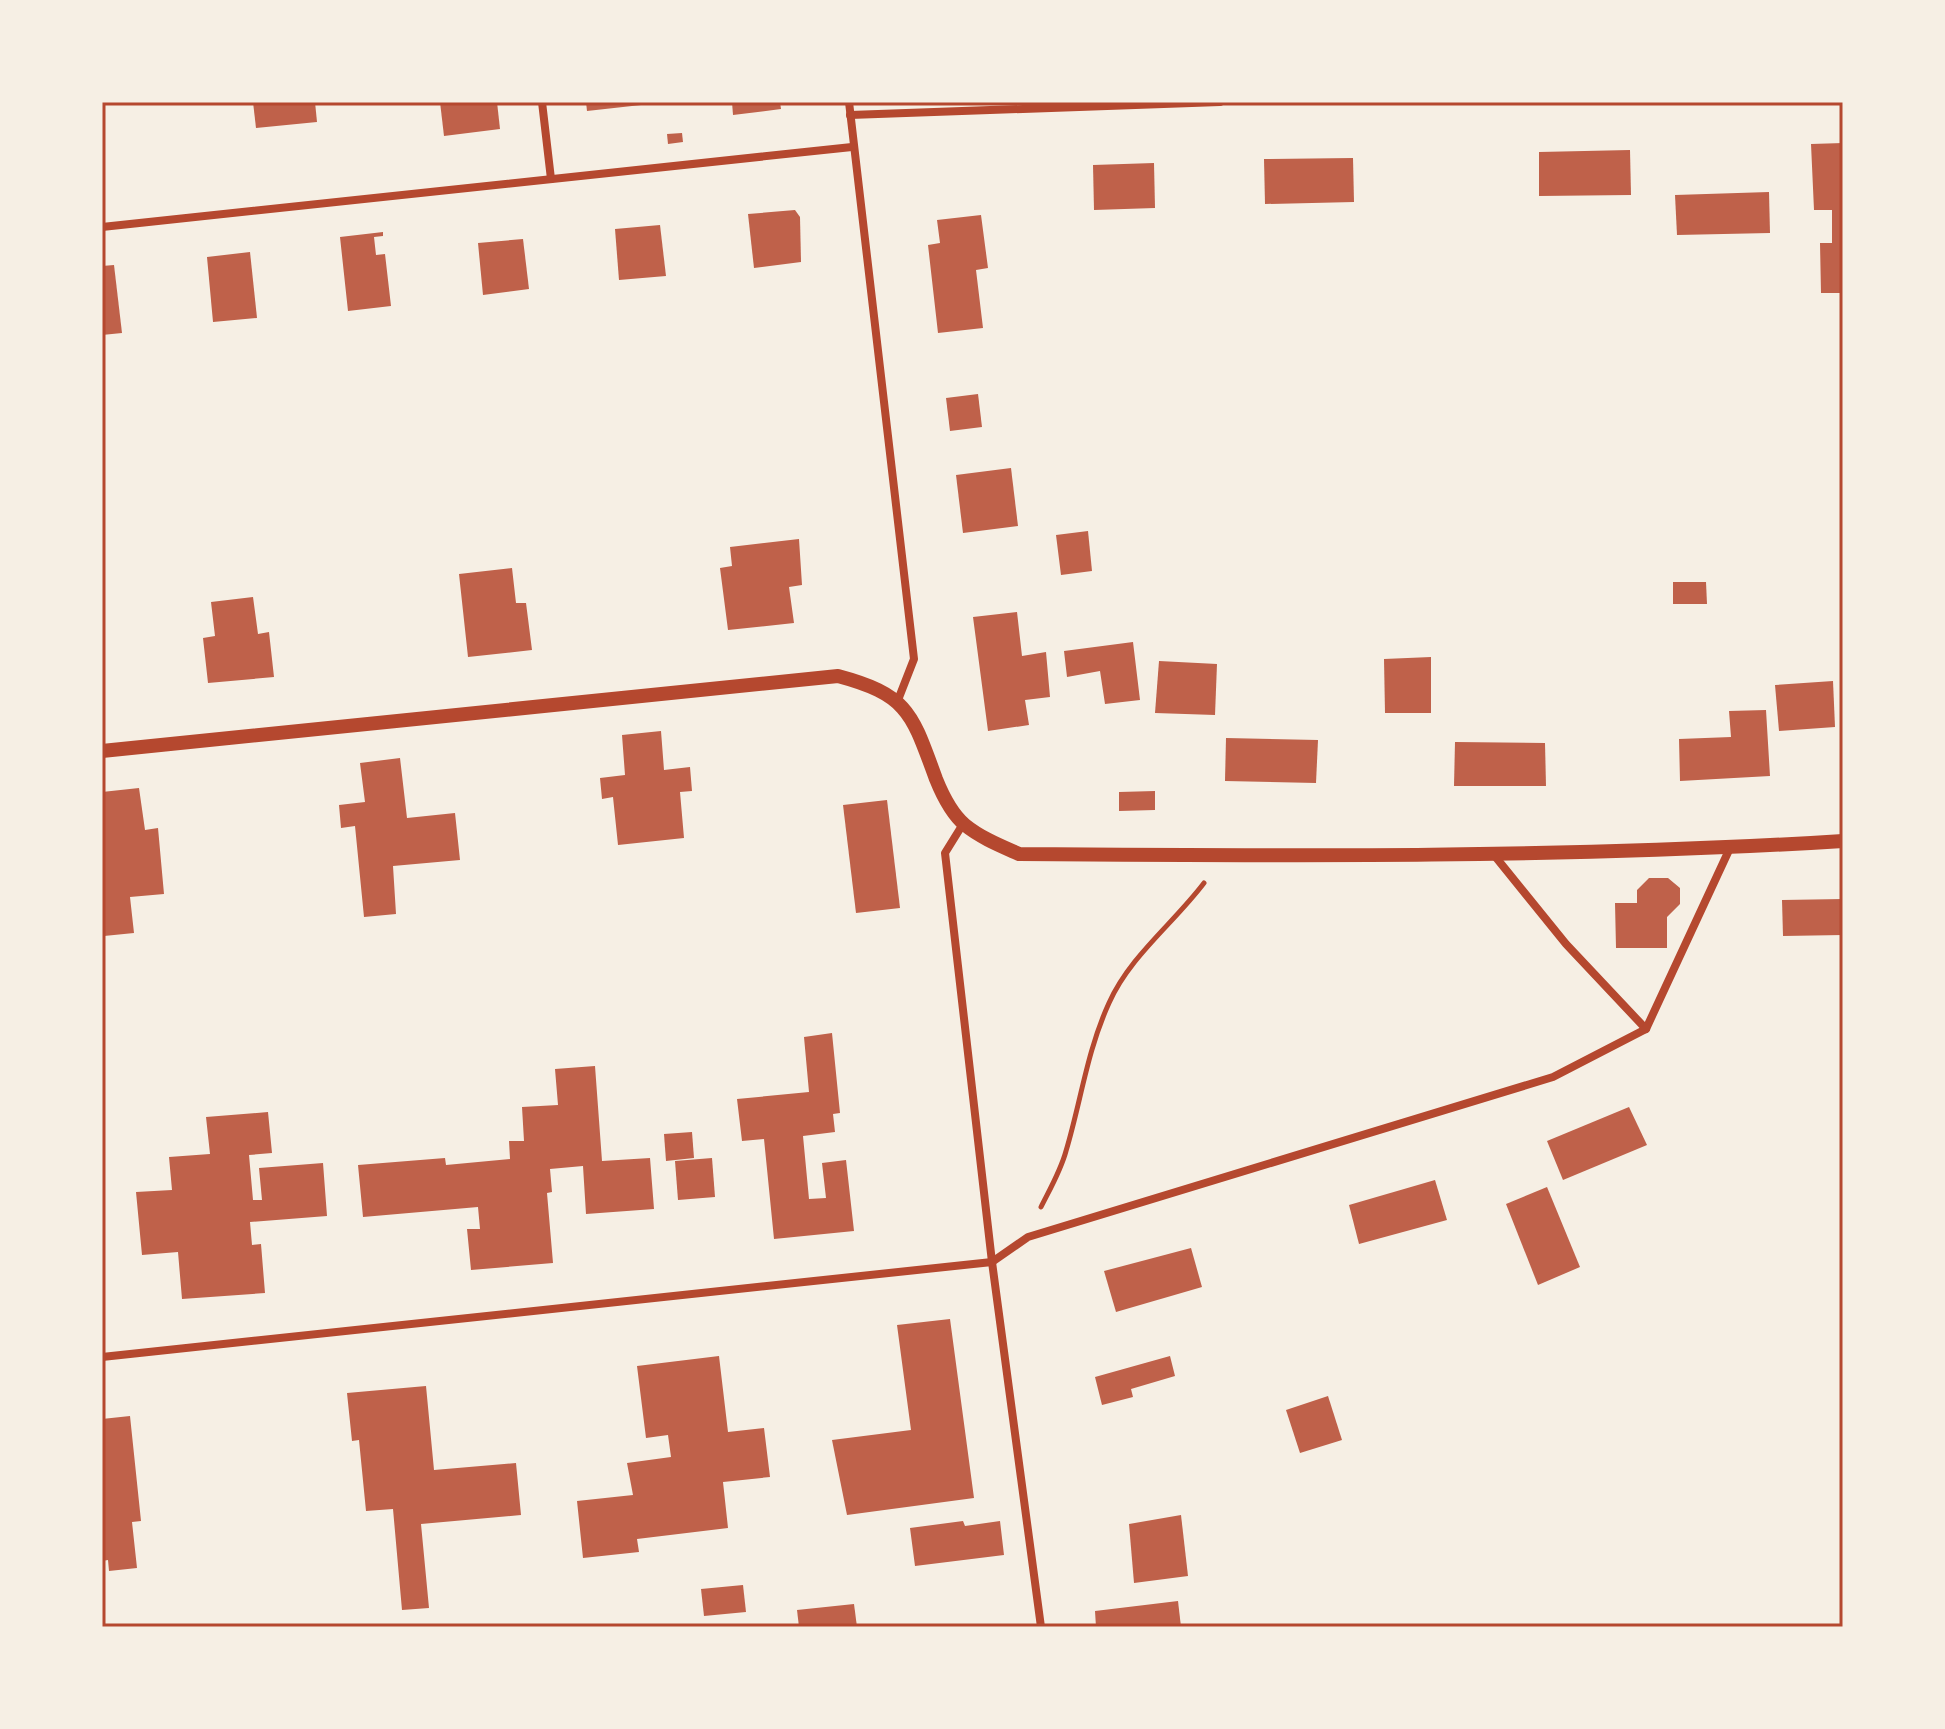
<svg xmlns="http://www.w3.org/2000/svg" width="1945" height="1729" font-family="Signika,sans-serif">
<style>
.building{fill:#bf614a}
.lines{fill:none;stroke-linecap:round;stroke-linejoin:round}
.path{stroke:#b5482f;stroke-width:5}
.minor{stroke:#b5482f;stroke-width:8}
.tertiary{stroke:#b5482f;stroke-width:14}
.neatline{fill:none;stroke:#b5482f;stroke-width:3}
</style>
<rect width="100%" height="100%" fill="#f6efe4"/>
<g class="building">
<path d="M253,102H315L317,122L256,128Z"/>
<path d="M440,102H497L500,129L444,136Z"/>
<path d="M586,102H650V104L587,111Z"/>
<path d="M732,102H780L781,109L733,115Z"/>
<path d="M682,133L683,142L668,144L667,134Z"/>
<path d="M1843,143V293H1821L1820,243H1832V210H1814L1811,144Z"/>
<path d="M1630,150L1631,195L1539,196V152Z"/>
<path d="M1353,158L1354,202L1265,204L1264,159Z"/>
<path d="M1154,163L1155,208L1094,210L1093,165Z"/>
<path d="M1769,192L1770,233L1677,235L1675,195Z"/>
<path d="M795,210L800,217L801,262L754,268L748,214Z"/>
<path d="M981,215L988,268L976,270L983,328L938,333L928,245L940,243L937,220Z"/>
<path d="M660,225L666,276L619,280L615,229Z"/>
<path d="M383,232V236L374,237L376,255L385,254L391,306L348,311L340,237Z"/>
<path d="M523,239L529,289L483,295L478,243Z"/>
<path d="M250,252L257,318L213,322L207,257Z"/>
<path d="M114,265L122,333L102,335V266Z"/>
<path d="M978,394L982,427L950,431L946,398Z"/>
<path d="M1011,468L1018,526L963,533L956,475Z"/>
<path d="M1088,531L1092,571L1061,575L1056,535Z"/>
<path d="M799,539L802,585L789,587L794,623L728,630L720,568L732,566L730,547Z"/>
<path d="M512,568L516,603H526L532,650L468,657L459,574Z"/>
<path d="M1673,582H1706L1707,604H1673Z"/>
<path d="M253,597L258,634L269,632L274,677L208,683L203,638L215,636L211,602Z"/>
<path d="M1017,612L1022,656L1046,652L1050,697L1025,700L1029,725L988,731L973,617Z"/>
<path d="M1133,642L1140,700L1105,704L1100,671L1067,677L1064,651Z"/>
<path d="M1431,657V713H1385L1384,659Z"/>
<path d="M1159,661L1217,664L1215,715L1155,713Z"/>
<path d="M1833,681L1835,727L1779,731L1775,685Z"/>
<path d="M1766,710L1770,776L1680,781L1679,739L1731,737L1729,711Z"/>
<path d="M661,731L664,770L690,767L692,791L680,792L684,838L618,845L613,797L602,799L600,778L625,775L622,735Z"/>
<path d="M1226,738L1318,740L1316,783L1225,781Z"/>
<path d="M1455,742L1545,743L1546,786H1454Z"/>
<path d="M400,758L407,818L455,813L460,860L393,866L396,914L364,917L355,826L341,828L339,805L365,802L360,763Z"/>
<path d="M139,788L145,830L158,828L164,894L130,897L134,933L104,936L102,792Z"/>
<path d="M1155,791V810L1119,811V792Z"/>
<path d="M887,800L900,908L856,913L843,805Z"/>
<path d="M1649,878H1668L1680,888V904L1667,917V948H1616L1615,903H1637V890Z"/>
<path d="M1843,899V935L1783,936L1782,900Z"/>
<path d="M832,1033L840,1113L833,1114L835,1132L803,1136L809,1199L826,1198L822,1163L846,1160L854,1231L774,1239L764,1139L742,1141L737,1099L809,1092L804,1037Z"/>
<path d="M595,1066L602,1161L650,1158L654,1209L586,1214L583,1166L550,1169L552,1192L547,1193L553,1263L471,1270L467,1229H480L478,1207L363,1217L358,1165L445,1158L446,1165L510,1159L509,1141H524L522,1107L558,1105L555,1069Z"/>
<path d="M1629,1107L1647,1145L1563,1180L1547,1141Z"/>
<path d="M268,1112L272,1153L249,1155L253,1200H262L259,1168L323,1163L327,1216L250,1222L252,1245L261,1244L265,1293L182,1299L178,1252L142,1255L136,1192L172,1190L169,1157L210,1154L206,1117Z"/>
<path d="M692,1132L694,1158L666,1161L664,1134Z"/>
<path d="M712,1158L715,1197L678,1200L675,1161Z"/>
<path d="M1435,1180L1447,1220L1359,1244L1349,1205Z"/>
<path d="M1547,1187L1580,1267L1538,1285L1506,1204Z"/>
<path d="M1191,1248L1202,1287L1116,1312L1104,1271Z"/>
<path d="M950,1319L974,1498L847,1515L832,1440L911,1430L897,1325Z"/>
<path d="M719,1356L728,1432L764,1428L770,1477L723,1482L728,1528L637,1539L639,1552L583,1558L577,1501L633,1495L627,1463L671,1457L668,1435L646,1438L637,1366Z"/>
<path d="M1170,1356L1175,1376L1131,1389L1133,1397L1102,1405L1095,1377Z"/>
<path d="M426,1386L434,1470L516,1463L521,1515L421,1524L429,1608L402,1610L393,1509L366,1511L359,1440L352,1441L347,1393Z"/>
<path d="M1328,1396L1342,1440L1300,1453L1286,1410Z"/>
<path d="M130,1416L141,1521L132,1522L137,1568L109,1571L108,1560L102,1561V1419Z"/>
<path d="M1181,1515L1188,1576L1134,1583L1129,1524Z"/>
<path d="M963,1521L965,1526L1000,1521L1004,1555L915,1566L910,1528Z"/>
<path d="M743,1585L746,1612L704,1616L701,1589Z"/>
<path d="M1178,1601L1181,1627H1096L1095,1611Z"/>
<path d="M854,1604L857,1627H799L797,1610Z"/>
</g>
<g class="lines">
<path class="path" d="M1041,1207C1050,1189 1061,1170 1066,1151C1081,1101 1087,1051 1109,1003C1130,956 1173,924 1204,883"/>
<g class="minor">
<path d="M542,102L551,179"/>
<path d="M849,102L914,659L898,700"/>
<path d="M850,115L1220,102"/>
<path d="M102,227L852,147"/>
<path d="M963,824L945,853L992,1262L1041,1627"/>
<path d="M1494,855L1566,944L1646,1029"/>
<path d="M102,1357L992,1262L1028,1237L1553,1077L1646,1029L1730,848"/>
</g>
<path class="tertiary" d="M102,751L838,676C909,695 912,714 936,779C942,794 952,814 965,825C981,838 1001,846 1019,854C1294,856 1569,858 1843,841"/>
</g>
<rect width="1945" height="1729" fill="none" stroke="#f6efe4" stroke-width="208"/>
<rect x="104" y="104" width="1737" height="1521" class="neatline"/>
</svg>
